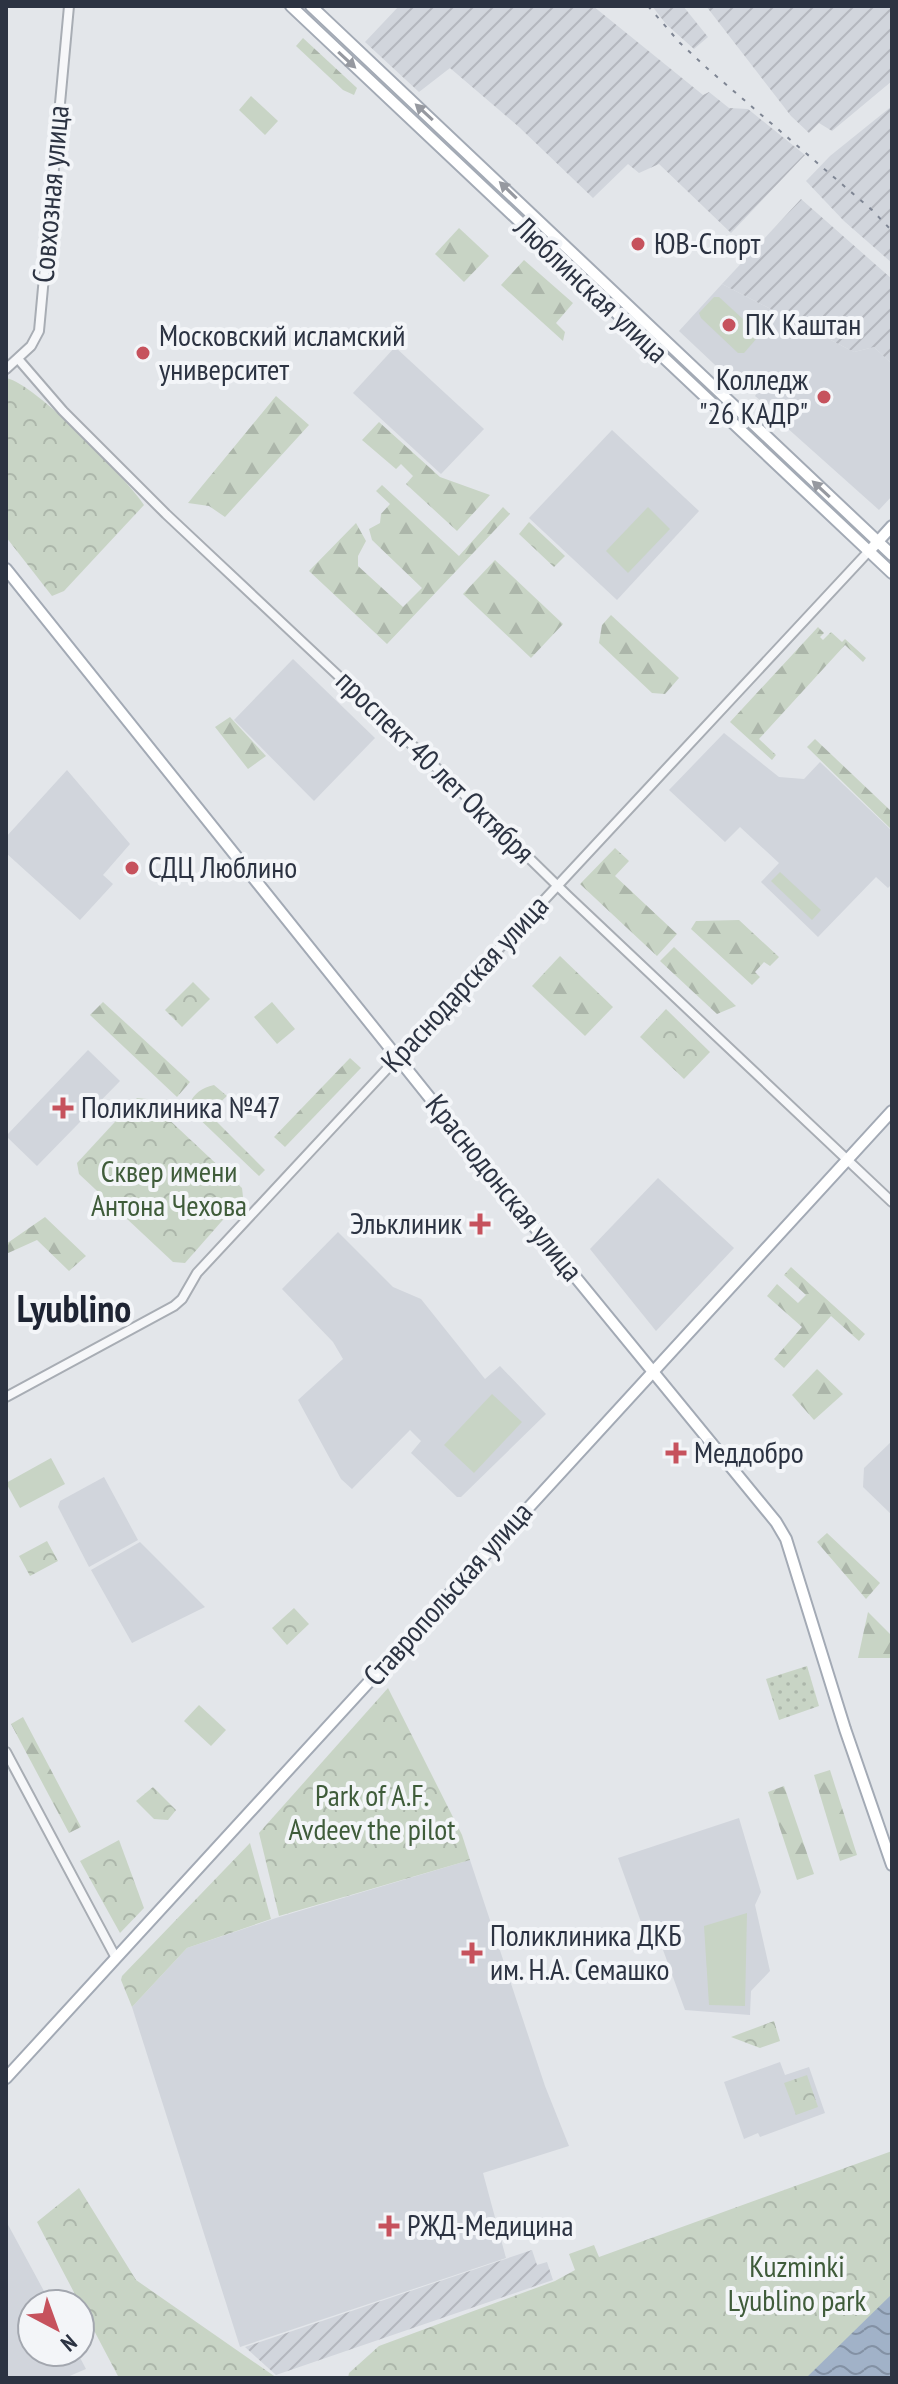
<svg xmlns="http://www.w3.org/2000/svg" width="898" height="2384" font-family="'PT Sans Narrow',sans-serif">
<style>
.built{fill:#d1d5dc}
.industrial{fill:url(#industrial-furrows)}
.grass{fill:url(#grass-dots)}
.forest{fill:url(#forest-firs)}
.park{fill:url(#park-crowns)}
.garden{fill:#c8d4c5}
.water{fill:url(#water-waves)}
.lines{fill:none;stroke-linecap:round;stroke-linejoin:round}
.minor-casing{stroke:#a8adb4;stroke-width:12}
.major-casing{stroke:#a3aab5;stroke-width:14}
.minor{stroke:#f6f7f9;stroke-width:8}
.major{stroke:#fff;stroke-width:10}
.rail{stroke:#7e8593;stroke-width:2;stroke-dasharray:4 8;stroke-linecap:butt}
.oneway{fill:#9699a0}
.poi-dot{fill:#c6525d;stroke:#f3f5f8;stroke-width:3}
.labels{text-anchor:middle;stroke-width:8;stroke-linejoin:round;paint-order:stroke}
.street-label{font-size:30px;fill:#2c3342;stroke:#f3f5f8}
.poi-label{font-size:30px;fill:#2c3342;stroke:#f3f5f8;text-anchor:start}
.park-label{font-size:30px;fill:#3f5c3a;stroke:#f3f5f8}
.district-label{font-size:38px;font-weight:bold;fill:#1e2433;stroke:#f3f5f8}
</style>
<defs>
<pattern id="industrial-furrows" width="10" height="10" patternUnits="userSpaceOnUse" patternTransform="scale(2)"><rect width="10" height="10" fill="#d1d5dc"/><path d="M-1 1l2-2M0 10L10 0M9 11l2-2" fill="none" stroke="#b4b7be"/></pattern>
<pattern id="grass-dots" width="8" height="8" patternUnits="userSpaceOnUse" patternTransform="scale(2)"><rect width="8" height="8" fill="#c8d4c5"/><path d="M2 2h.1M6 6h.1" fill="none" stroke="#acb6aa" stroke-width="1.8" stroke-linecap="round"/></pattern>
<pattern id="forest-firs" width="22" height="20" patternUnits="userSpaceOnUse" patternTransform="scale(2)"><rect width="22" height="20" fill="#c8d4c5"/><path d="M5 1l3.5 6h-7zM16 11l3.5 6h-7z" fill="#acb6aa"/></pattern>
<pattern id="park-crowns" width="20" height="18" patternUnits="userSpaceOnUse" patternTransform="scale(2)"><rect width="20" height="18" fill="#c8d4c5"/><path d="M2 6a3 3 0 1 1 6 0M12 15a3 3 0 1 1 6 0" fill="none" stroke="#acb6aa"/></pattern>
<pattern id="water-waves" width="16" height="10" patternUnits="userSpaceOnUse" patternTransform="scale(2)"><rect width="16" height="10" fill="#a1b2c8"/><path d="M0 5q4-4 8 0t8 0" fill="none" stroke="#8391a4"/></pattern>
</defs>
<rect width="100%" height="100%" fill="#e3e6ea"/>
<g class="built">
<path d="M722,284L854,352L874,347L892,364V496L879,510L776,418L779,414L763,399L761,401L755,396L757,393L740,376L731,380L679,331Z"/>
<path d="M395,347L484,429L441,474L353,393Z"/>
<path d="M612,430L699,511L617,600L529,518Z"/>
<path d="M293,659L375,738L314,801L234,720Z"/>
<path d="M724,733L779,777L804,779L820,762L892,831V884L888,888L876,877L818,937L761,882L779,863L740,827L725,842L669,790Z"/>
<path d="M67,770L130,844L103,875L113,884L80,920L6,853V837Z"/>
<path d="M88,1050L120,1081L37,1166L6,1136Z"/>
<path d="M658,1178L734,1248L656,1331L590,1249Z"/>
<path d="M338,1232L393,1287L421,1299L485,1379L500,1366L546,1414L461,1497H457L411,1453L421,1441L410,1430L352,1489L341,1479L298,1400L343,1359L333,1342L282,1289Z"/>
<path d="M892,1441V1515L863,1487L864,1468Z"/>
<path d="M104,1477L138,1540L89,1567L58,1507L60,1501Z"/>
<path d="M140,1542L205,1607L132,1643L91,1570Z"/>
<path d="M739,1818L761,1892L755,1905L770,1971L751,1991L750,2015L685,2010L655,1928L650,1920L641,1922L618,1858Z"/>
<path d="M470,1860L545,2086L569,2146L483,2173L506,2258L240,2347L132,2007L187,1948L276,1918Z"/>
<path d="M780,2062L785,2075L809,2067L825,2113L760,2137L758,2133L744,2139L724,2082Z"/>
<path d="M6,2221L51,2304H32V2352H77L86,2369L65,2378H6Z"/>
</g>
<g class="industrial">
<path d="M399,6H593L703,95L709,92L729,108L748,109L805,155L731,233L659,164L639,173L628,164L593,198L519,127L450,68L419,92L365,42Z"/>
<path d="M652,6H683L708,37L694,49L666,24Z"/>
<path d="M706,6H892V81L832,131L819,123L809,133L791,116Z"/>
<path d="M892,106V263L844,221L806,181L830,156Z"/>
<path d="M801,199L892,279V364L874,347L854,352L722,284Z"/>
<path d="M532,2250L537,2265L547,2262L553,2280L276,2375L245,2347Z"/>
</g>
<path class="grass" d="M807,1666L819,1706L779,1720L766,1679Z"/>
<g class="forest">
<path d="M303,38L357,88L354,95L343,90L296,46Z"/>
<path d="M459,228L489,256L464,282L435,254Z"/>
<path d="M524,260L573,303L556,323L565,332L563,341L501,285Z"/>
<path d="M276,396L309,425L225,517L209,506L188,503Z"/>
<path d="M379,422L440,477L490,495L457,531L406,484L413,476L401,464L396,469L362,440Z"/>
<path d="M382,485L459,556L503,507L510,514L387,644L309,571L356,523L366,541L358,556V566L403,607L422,588L372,540L369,529L380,523L381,514L390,504L376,491Z"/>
<path d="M495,560L563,624L531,658L463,594Z"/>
<path d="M611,615L679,678L665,694L652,693L599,643L602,625Z"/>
<path d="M818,627L824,633L820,637L823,640L831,632L842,642L845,639L866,658L863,662L845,645L759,739L776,755L772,760L730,722Z"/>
<path d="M230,717L266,756L248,769L215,727Z"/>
<path d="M815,739L892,812V830L807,747Z"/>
<path d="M615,848L629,861L615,876L677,934L657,956L580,884Z"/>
<path d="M739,920L779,957L770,966L764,962L755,972L760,977L752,985L691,929L696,921Z"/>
<path d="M674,947L736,1006L717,1014L660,961Z"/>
<path d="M560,956L613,1007L585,1036L532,986Z"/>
<path d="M103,1002L190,1082L177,1097L90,1015Z"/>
<path d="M350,1058L361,1068L285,1147L274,1137Z"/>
<path d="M214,1085L227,1096L216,1106L208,1101L203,1108L265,1170L259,1176L191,1111L189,1104C195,1093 201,1088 214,1085Z"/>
<path d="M45,1217L86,1256L69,1271L37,1240L6,1254V1244Z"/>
<path d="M791,1267L865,1334L859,1341L831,1316L784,1368L774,1359L802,1327L767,1296L777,1284L798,1303L806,1295L784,1275Z"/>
<path d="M817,1369L843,1394L814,1420L792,1395Z"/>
<path d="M827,1533L880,1583L866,1599L817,1542Z"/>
<path d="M868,1612L892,1636V1658H858Z"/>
<path d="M23,1717L81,1827L69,1833L11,1724Z"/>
<path d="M830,1770L857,1855L840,1861L814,1775Z"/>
<path d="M784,1786L814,1874L797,1880L768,1792Z"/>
</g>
<g class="park">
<path d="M6,378C36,384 125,477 144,505L64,591L52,596L6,537Z"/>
<path d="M529,522L565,556L554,567L519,534Z"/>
<path d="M193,982L210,999L182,1027L165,1010Z"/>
<path d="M666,1009L710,1052L684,1079L640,1037Z"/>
<path d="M137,1098L147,1099L242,1188L243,1197L185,1263L173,1262L79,1174L77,1163Z"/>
<path d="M47,1541L58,1561L30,1576L19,1556Z"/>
<path d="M294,1608L309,1624L287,1645L272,1628Z"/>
<path d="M388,1688L462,1835L470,1860L279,1916L259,1833Z"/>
<path d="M153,1787L176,1810L168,1820L154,1819L136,1801Z"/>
<path d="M119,1840L144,1908L120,1933L80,1861Z"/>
<path d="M250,1843L271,1919L187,1948L132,2007L121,1980L122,1976Z"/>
<path d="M774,2021L780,2041L760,2048L731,2037Z"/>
<path d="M807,2075L818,2107L796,2115L784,2083Z"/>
<path d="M892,2151V2378H348L349,2373L379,2346L555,2281L575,2270L569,2254L594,2245L599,2257Z"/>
<path d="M79,2188L136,2280L277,2378H119L37,2222Z"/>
</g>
<g class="garden">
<path d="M251,96L278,121L265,135L239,110Z"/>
<path d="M714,297H719L757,332V338L744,353H738L701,318L699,313Z"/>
<path d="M648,507L670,529L628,573L606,551Z"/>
<path d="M780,872L821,910L812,920L771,881Z"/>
<path d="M272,1002L295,1029L277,1044L254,1017Z"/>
<path d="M492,1394L522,1422L474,1473L444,1445Z"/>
<path d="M51,1458L65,1484L20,1508L6,1483Z"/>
<path d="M199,1705L226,1730L211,1746L184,1721Z"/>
<path d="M747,1913L745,2006L709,2005L704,1926Z"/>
</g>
<path class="water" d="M892,2294V2378H806Z"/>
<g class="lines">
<g class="minor-casing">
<g id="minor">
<path d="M19,360L63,411L166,514L444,775L568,896L892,1202"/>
<path d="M6,369L31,346L39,331L69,6"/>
<path d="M6,1397L174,1306L182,1299L197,1273L869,551"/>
<path d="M6,1752L116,1958"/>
</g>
</g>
<g class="major-casing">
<g id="major">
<path d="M291,6L892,573"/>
<path d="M311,6L892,555"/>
<path d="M873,547L892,526"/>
<path d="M6,569L478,1158L776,1522L786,1539L845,1729L892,1865"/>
<path d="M6,2078L892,1111"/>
</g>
</g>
<use href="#minor" class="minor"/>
<use href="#major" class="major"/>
<path class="rail" d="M648,6L680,43L708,69L872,210L892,231"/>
</g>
<defs><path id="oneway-solid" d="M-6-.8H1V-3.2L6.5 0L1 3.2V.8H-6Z" transform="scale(2)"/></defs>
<g class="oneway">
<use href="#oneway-solid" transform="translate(347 60) rotate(43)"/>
<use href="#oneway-solid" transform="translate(424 112) rotate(-137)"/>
<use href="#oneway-solid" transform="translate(508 190) rotate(-136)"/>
<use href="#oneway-solid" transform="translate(821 489) rotate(-137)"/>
</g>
<g class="poi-dot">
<circle cx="638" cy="244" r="8"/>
<circle cx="729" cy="325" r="8"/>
<circle cx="143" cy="353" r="8"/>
<circle cx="824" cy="397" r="8"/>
<circle cx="132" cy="868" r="8"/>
<path d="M59 1096h8v8h8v8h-8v8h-8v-8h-8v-8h8z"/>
<path d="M476 1212h8v8h8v8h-8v8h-8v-8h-8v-8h8z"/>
<path d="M672 1441h8v8h8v8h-8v8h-8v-8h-8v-8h8z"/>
<path d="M468 1941h8v8h8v8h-8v8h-8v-8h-8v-8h8z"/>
<path d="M385 2214h8v8h8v8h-8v8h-8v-8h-8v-8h8z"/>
</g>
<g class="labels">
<g class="street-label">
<text transform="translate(51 194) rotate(-85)" y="10">Совхозная улица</text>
<text transform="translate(591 290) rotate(43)" y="10">Люблинская улица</text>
<text transform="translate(435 767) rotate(44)" y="10">проспект 40 лет Октября</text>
<text transform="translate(465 984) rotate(-47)" y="10">Краснодарская улица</text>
<text transform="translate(504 1188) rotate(51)" y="10">Краснодонская улица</text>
<text transform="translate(448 1594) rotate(-48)" y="10">Ставропольская улица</text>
</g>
<g class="poi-label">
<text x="654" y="254">ЮВ-Спорт</text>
<text x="745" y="335">ПК Каштан</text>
<text x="159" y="346">Московский исламский<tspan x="159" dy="34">университет</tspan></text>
<text x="808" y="390" text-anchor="end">Колледж<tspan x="808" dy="34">"26 КАДР"</tspan></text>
<text x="148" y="878">СДЦ Люблино</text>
<text x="81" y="1118">Поликлиника №47</text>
<text x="462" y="1234" text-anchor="end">Эльклиник</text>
<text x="694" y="1463">Меддобро</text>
<text x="490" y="1946">Поликлиника ДКБ<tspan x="490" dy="34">им. Н.А. Семашко</tspan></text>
<text x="407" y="2236">РЖД-Медицина</text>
</g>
<g class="park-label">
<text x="169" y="1182">Сквер имени<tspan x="169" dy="34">Антона Чехова</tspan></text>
<text x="372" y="1806">Park of A.F.<tspan x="372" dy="34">Avdeev the pilot</tspan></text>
<text x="797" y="2277">Kuzminki<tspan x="797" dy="34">Lyublino park</tspan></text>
</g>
<g class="district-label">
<text x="74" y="1322">Lyublino</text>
</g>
</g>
<rect width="898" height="2384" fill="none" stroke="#2c3342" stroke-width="16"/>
<g transform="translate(56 2328) rotate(139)"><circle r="38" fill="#f3f5f8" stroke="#a3a7af" stroke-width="2"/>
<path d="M0-6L14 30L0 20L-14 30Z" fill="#c6525d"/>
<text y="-12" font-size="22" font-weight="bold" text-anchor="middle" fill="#2c3342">N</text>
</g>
</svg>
